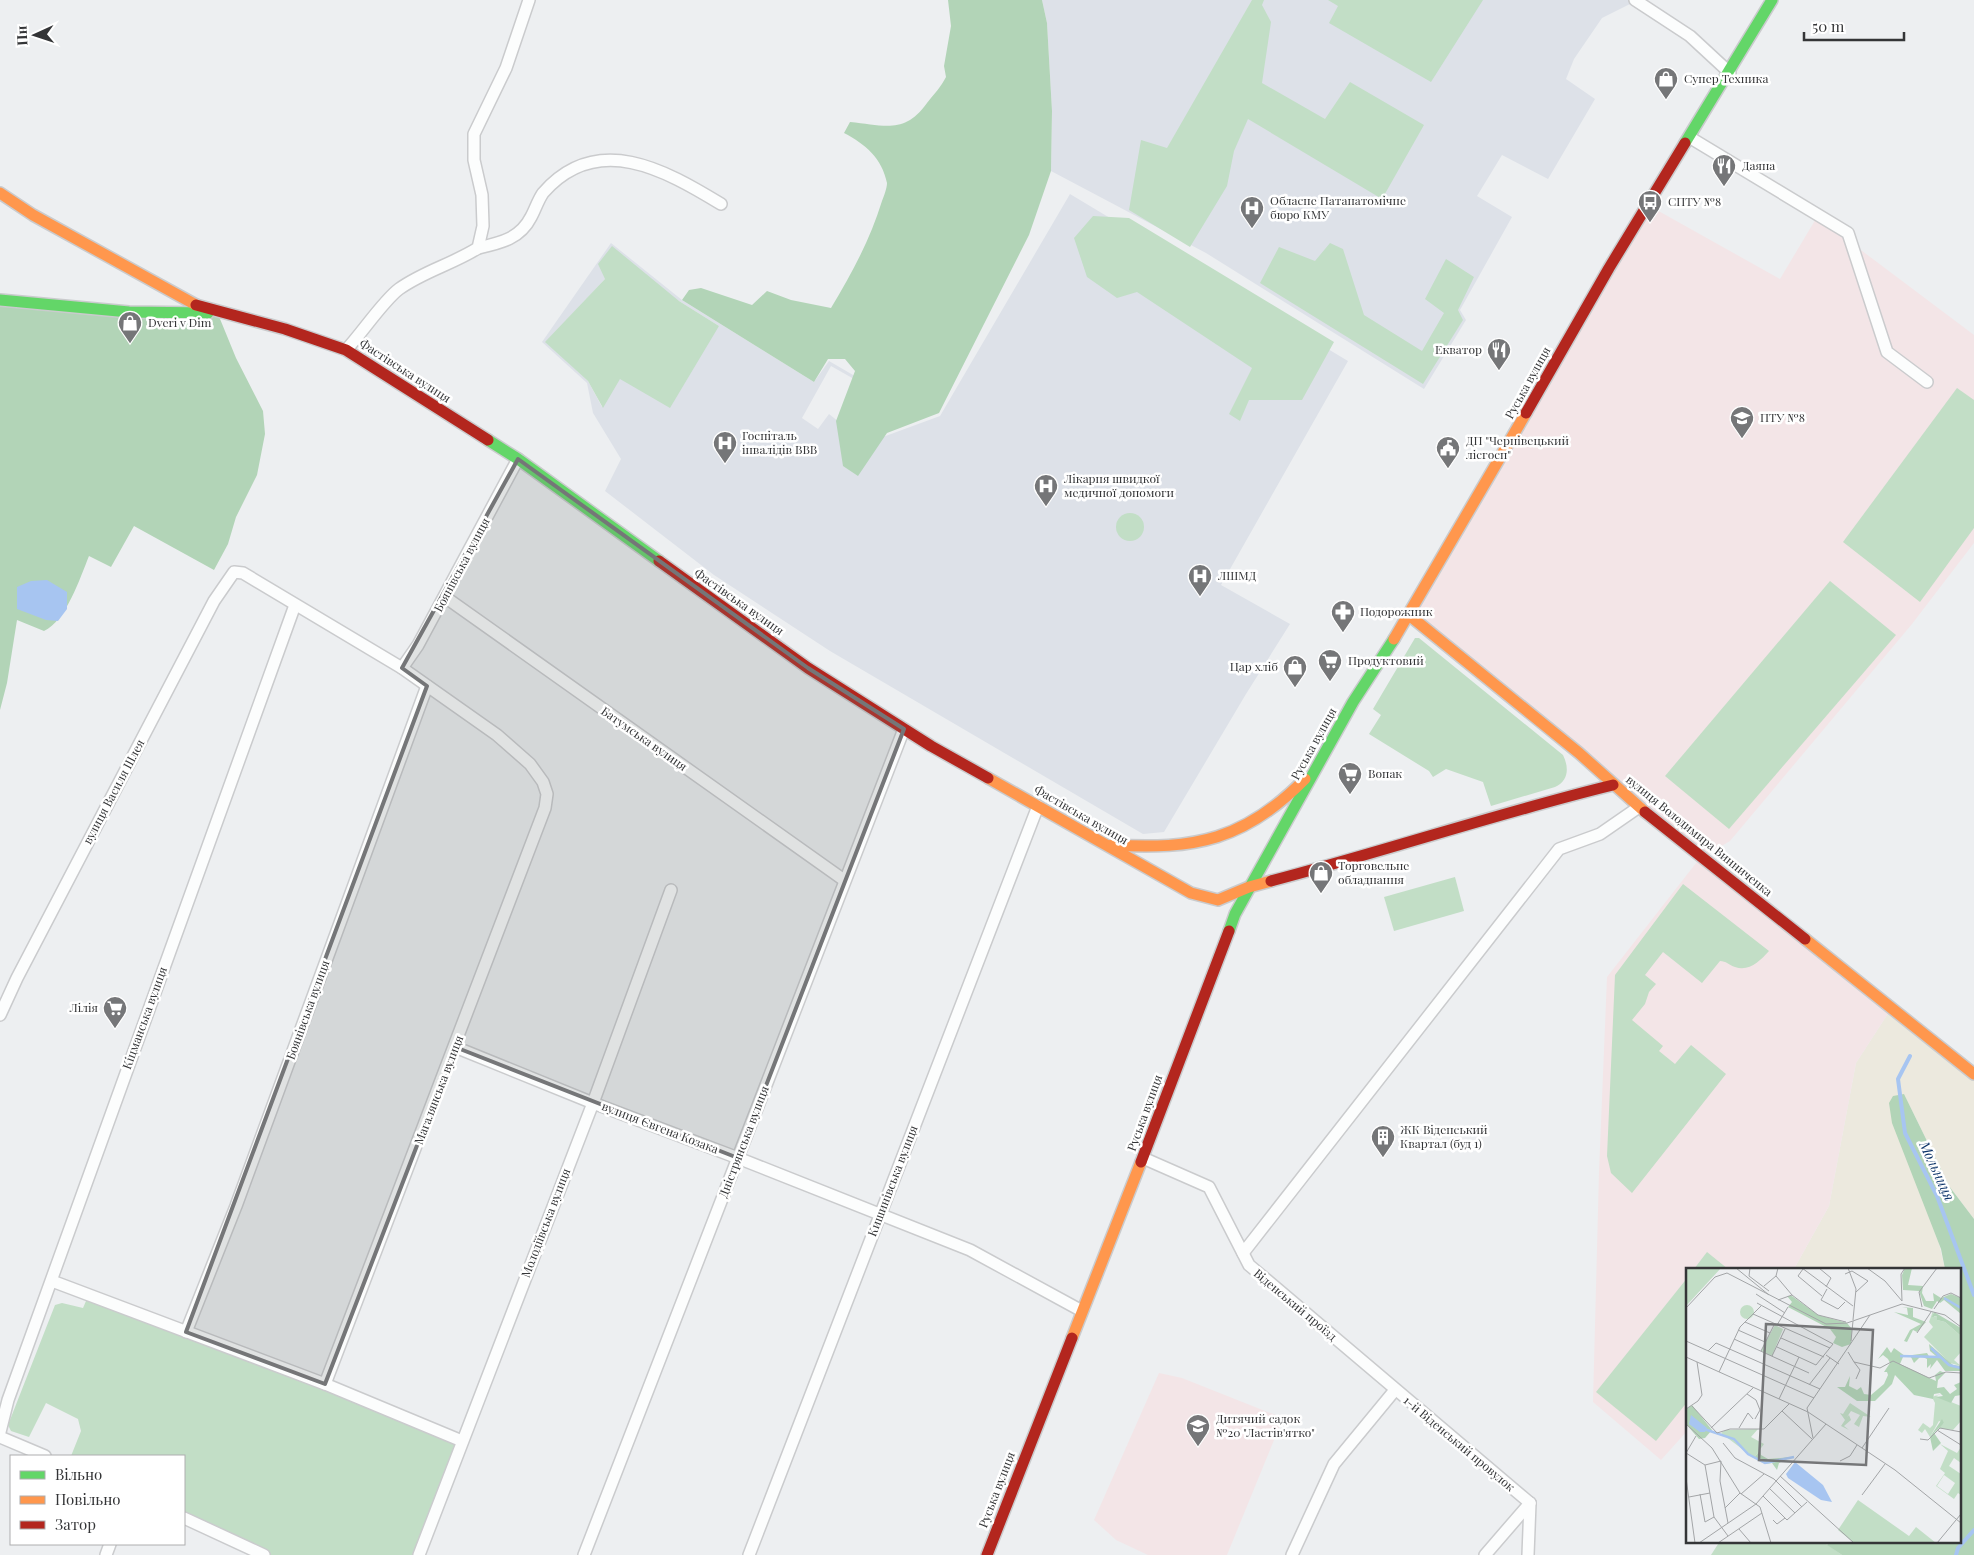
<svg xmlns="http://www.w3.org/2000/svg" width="1974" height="1555" font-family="'Playfair Display',serif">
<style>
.commercial{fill:#ece9de}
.built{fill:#dde1e8;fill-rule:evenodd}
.education{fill:#f3e5e7}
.green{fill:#c2dec6}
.forest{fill:#b2d4b7}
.water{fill:#a7c5f1}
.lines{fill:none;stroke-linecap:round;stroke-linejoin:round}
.stream{stroke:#a7c5f1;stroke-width:4}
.street-casing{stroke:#cacbcd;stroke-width:14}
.fast-casing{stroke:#cacbcd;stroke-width:14}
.slow-casing{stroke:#cacbcd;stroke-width:14}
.jam-casing{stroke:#cacbcd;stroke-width:14}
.street{stroke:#fcfdfd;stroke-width:11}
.fast{stroke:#63d668;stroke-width:11}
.slow{stroke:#ff974d;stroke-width:11}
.jam{stroke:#b3261e;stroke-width:11}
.marked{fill:#757678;fill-opacity:0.2;stroke:#757678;stroke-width:4;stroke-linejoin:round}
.labels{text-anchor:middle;stroke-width:5;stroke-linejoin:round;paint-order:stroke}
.poi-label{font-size:12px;fill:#343537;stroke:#fff;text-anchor:start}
.street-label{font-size:12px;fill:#343537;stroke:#fff}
.water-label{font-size:14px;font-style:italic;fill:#0c3369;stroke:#fff}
.inset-river{fill:none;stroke:#a7c5f1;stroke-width:2.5}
.inset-road{fill:none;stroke:#a3a5a7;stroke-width:1}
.view{fill:#757678;fill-opacity:0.15;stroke:#757678;stroke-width:2.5}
.inset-edge{fill:none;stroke:#343537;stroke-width:2.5}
</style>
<rect width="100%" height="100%" fill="#edeff1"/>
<path class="commercial" d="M1889,1012L1974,1078V1219L1949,1186L1904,1094L1945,1269H1794L1829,1206L1856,1063Z"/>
<g class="built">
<path d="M1042,0H1638L1602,18L1574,59L1566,79L1595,99L1548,179L1502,155L1477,196L1512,217L1460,310L1466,320L1424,389L1206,253L1051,171L1052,111L1047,23Z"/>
<path d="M1070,194L1348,361L1221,585L1290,624L1246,694L1164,832L1143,834L830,651L714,575L605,491L621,459L593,413L587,383L542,342L611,243L682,300L814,382L829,361L896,400L872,441L940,416ZM605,279L679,301L719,326L620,378L602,407L588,381L546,342ZM831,366L861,383L839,422L829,414L818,429L802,418Z"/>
</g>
<g class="education">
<path d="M1646,204L1780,279L1817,217L1974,335V543L1912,624L1730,841L1701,858L1889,1012L1856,1063L1829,1206L1794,1269H1688V1430L1661,1460L1593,1402L1599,1172L1607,977L1700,858L1409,616Z"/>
<path d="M1159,1373L1182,1378L1283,1418L1227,1555H1148L1116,1540L1094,1520Z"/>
</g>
<g class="green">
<path d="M1252,0H1264L1262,5L1271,22L1262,83L1325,119L1350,82L1424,125L1382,199L1248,119L1234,151L1227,186L1190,247L1129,210L1141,140L1167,148Z"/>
<path d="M1328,0H1483L1431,82L1329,23L1338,6Z"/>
<path d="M1093,216L1129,218L1334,342L1302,400H1249L1240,421L1229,414L1252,368L1137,292L1117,298L1087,277L1074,238Z"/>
<path d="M1330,243L1343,249L1364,315L1422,351L1444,313L1425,299L1446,259L1474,277L1458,310L1463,320L1423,384L1260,283L1279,247L1315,261Z"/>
<path d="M612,246L679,301L719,326L670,408L620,379L603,408L588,381L545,342L605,279L598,264Z"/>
<path d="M1957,388L1974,400V528L1920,602L1843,542Z"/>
<circle cx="1130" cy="527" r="14"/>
<path d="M1830,581L1896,635L1729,829L1665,776Z"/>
<path d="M1415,638H1419L1563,755C1569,767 1569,781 1555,787L1491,806L1483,782L1446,769L1433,777L1429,771L1369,734L1381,715L1373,709Z"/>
<path d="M1455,877L1464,911L1394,931L1384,897Z"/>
<path d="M1683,884L1769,951C1760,961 1749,972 1735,967C1729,965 1726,961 1720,961L1702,983L1663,952L1645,975L1656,984L1649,992L1645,1004L1632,1020L1663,1046L1659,1051L1675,1064L1691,1045L1726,1074L1632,1193L1611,1173L1607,1156L1615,975Z"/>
<path d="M1707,1252L1728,1269H1694Z"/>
<path d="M1688,1277V1401L1656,1441L1596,1392Z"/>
<path d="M89,1294L462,1440L419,1555H263L184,1518V1456H71L81,1431L78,1419L46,1403L29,1437L11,1431L8,1425L55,1305L62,1303L83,1308Z"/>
<path d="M1720,1541H1822L1842,1555H1711Z"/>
</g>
<g class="forest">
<path d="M948,0H1042L1047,23L1052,111L1051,171L1029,235L939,413L887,433L858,476L843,466L836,421L855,371L845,359H828L814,382L682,300L689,290L701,288L752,305L767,291L791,300L831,308C852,273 870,240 882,201C884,196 887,188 887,183C882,158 865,144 844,133L850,122C884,125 904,135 927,103C934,94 941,87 946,77L944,66L951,26Z"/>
<path d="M0,301L218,314L236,358L263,411L265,434L257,475L236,517L228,544L214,570L134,526L111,567L89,556C80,578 66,621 44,631L17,620L7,683L0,710Z"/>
<path d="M1904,1094L1949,1186L1974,1219V1555H1842L1827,1545L1830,1541H1960V1269H1945L1941,1249L1892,1123L1889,1103L1893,1096Z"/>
</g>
<path class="water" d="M47,580L67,592V609L58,621L46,620L17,609V587L31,581Z"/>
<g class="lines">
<g class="stream">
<path d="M1910,1056L1898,1079L1905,1133L1937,1196L1974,1295"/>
<path d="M1956,1555L1958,1548L1974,1530"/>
</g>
<g class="street-casing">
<g id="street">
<path d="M1635,0L1690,36L1730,73"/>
<path d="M1689,137L1848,233L1887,352L1927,382"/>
<path d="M478,248C500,243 520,239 531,217C535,210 538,200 543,193C597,131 665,170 721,204"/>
<path d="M346,350C362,333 383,301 399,289C424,271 453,264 478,248L483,226L482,195L474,160V134L506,68L529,0"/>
<path d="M445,597L844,880"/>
<path d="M402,668L418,645L518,459"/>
<path d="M0,1015L17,978L214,601L234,572L243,573L402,668L497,735L530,764L543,782L547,794L545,808L325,1384"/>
<path d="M455,1047L593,1103L738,1158L970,1250L1082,1311"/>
<path d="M1143,1158L1209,1187L1249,1265L1530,1503"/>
<path d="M1243,1253L1559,849L1600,834L1639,807"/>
<path d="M52,1281L325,1384L462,1441"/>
<path d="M186,1332L236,1206L427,686"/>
<path d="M0,1432L8,1400L295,605"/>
<path d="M0,1437L45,1456"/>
<path d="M184,1518L264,1555"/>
<path d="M106,1555L110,1544"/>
<path d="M419,1555L593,1103L671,890"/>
<path d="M584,1555L904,729"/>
<path d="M749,1555L1038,806"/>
<path d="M1292,1555L1334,1464L1395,1390"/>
<path d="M1485,1555L1530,1503"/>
<path d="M1528,1555L1530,1503"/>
</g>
</g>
<g class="fast-casing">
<g id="fast">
<path d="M1685,143L1772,0"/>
<path d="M0,300L129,312L208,313"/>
<path d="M488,440L518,459L659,561"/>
<path d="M1229,931L1235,914L1353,702L1394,639"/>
</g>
</g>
<g class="slow-casing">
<g id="slow">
<path d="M0,193L33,215L196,305"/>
<path d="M1409,615L1579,753L1645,812"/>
<path d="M1394,639L1526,413"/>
<path d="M988,778L1191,893L1218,900L1249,887L1271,881"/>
<path d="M1112,845C1195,850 1245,840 1305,779"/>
<path d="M1805,939L1974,1074"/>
<path d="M1072,1338L1141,1162"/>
</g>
</g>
<g class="jam-casing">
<g id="jam">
<path d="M196,305L285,329L346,350L488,440"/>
<path d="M1526,413L1609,268L1685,143"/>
<path d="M659,561L808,668L931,746L988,778"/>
<path d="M1645,812L1805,939"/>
<path d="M1271,881C1386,851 1498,813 1613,785"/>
<path d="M1141,1162L1229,931"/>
<path d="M987,1555L1072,1338"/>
</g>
</g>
<use href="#street" class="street"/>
<use href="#fast" class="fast"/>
<use href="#slow" class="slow"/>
<use href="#jam" class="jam"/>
</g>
<path class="marked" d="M518,459L808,668L904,729L738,1158L455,1047L325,1384L186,1332L427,686L402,668Z"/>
<defs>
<g id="shop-pin" transform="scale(1.25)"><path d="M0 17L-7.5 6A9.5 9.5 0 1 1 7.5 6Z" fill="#757678" stroke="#fff"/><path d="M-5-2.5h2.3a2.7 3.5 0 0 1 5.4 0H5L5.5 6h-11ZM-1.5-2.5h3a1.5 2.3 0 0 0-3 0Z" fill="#fff"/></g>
<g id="restaurant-pin" transform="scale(1.25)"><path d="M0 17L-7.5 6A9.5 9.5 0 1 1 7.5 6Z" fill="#757678" stroke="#fff"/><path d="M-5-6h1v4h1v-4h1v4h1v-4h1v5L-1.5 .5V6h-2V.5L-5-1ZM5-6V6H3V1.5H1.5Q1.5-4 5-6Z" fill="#fff"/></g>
<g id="bus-pin" transform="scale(1.25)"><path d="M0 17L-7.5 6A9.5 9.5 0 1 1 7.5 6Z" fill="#757678" stroke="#fff"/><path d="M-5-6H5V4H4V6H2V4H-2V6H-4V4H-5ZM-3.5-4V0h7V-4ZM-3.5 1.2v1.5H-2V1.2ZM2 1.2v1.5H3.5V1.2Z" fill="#fff"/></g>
<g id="hospital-pin" transform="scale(1.25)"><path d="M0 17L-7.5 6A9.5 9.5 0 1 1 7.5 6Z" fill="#757678" stroke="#fff"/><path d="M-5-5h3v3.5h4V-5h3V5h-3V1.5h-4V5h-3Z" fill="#fff"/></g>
<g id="university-pin" transform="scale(1.25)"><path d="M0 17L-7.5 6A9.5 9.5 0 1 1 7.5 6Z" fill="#757678" stroke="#fff"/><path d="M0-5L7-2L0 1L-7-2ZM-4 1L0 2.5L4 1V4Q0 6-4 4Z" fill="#fff"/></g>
<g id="civic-pin" transform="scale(1.25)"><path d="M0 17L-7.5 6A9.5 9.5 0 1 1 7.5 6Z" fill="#757678" stroke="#fff"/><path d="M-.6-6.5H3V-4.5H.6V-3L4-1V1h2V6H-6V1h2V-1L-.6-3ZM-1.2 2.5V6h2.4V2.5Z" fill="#fff"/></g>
<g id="pharmacy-pin" transform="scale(1.25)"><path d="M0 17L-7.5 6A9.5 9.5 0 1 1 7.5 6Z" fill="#757678" stroke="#fff"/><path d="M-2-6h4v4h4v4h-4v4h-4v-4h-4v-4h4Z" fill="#fff"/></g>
<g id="supermarket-pin" transform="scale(1.25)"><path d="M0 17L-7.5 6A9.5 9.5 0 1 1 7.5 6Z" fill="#757678" stroke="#fff"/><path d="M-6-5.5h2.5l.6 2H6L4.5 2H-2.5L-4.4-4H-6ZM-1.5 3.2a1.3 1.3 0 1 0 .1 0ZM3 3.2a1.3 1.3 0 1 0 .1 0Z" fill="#fff"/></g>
<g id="building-pin" transform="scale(1.25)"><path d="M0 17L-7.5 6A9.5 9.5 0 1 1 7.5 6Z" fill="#757678" stroke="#fff"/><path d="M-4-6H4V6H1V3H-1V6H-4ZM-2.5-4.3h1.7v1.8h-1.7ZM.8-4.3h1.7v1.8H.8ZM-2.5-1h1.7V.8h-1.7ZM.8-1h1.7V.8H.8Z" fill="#fff"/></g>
<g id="school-pin" transform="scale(1.25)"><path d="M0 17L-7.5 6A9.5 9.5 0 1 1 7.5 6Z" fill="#757678" stroke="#fff"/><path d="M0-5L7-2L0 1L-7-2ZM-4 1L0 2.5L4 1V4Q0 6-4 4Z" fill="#fff"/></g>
</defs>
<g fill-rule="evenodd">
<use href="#shop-pin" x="1666" y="79"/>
<use href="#restaurant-pin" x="1724" y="166"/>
<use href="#bus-pin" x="1650" y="202"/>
<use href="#hospital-pin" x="1252" y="208"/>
<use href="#shop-pin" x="130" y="323"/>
<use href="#restaurant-pin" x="1499" y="350"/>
<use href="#university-pin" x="1742" y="418"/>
<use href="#hospital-pin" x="725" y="443"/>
<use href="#civic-pin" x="1448" y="448"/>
<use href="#hospital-pin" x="1046" y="486"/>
<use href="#hospital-pin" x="1200" y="576"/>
<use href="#pharmacy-pin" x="1343" y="612"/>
<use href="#supermarket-pin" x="1330" y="661"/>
<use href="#shop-pin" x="1295" y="667"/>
<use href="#supermarket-pin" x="1350" y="774"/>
<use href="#shop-pin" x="1321" y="873"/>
<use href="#supermarket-pin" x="115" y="1008"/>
<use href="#building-pin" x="1383" y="1137"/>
<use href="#school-pin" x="1198" y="1426"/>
</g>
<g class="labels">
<g class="poi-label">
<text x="1684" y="83">Супер Техника</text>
<text x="1742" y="170">Даяна</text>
<text x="1270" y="205">Обласне Патанатомічне<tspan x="1270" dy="14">бюро КМУ</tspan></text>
<text x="1668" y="206">СПТУ №8</text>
<text x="148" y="327">Dveri v Dim</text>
<text x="1482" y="354" text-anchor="end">Екватор</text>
<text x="1760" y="422">ПТУ №8</text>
<text x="742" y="440">Госпіталь<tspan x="742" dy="14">інвалідів ВВВ</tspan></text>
<text x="1466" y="445">ДП "Чернівецький<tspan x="1466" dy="14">лісгосп"</tspan></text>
<text x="1064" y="483">Лікарня швидкої<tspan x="1064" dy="14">медичної допомоги</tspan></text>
<text x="1218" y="580">ЛШМД</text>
<text x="1360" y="616">Подорожник</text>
<text x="1348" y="665">Продуктовий</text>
<text x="1278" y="671" text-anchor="end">Цар хліб</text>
<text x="1368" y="778">Вопак</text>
<text x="1338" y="870">Торговельне<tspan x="1338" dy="14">обладнання</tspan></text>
<text x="98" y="1012" text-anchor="end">Лілія</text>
<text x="1400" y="1134">ЖК Віденський<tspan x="1400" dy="14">Квартал (буд 1)</tspan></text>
<text x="1216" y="1423">Дитячий садок<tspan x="1216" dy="14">№20 "Ластів'ятко"</tspan></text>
</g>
<g class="street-label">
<text transform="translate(405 371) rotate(33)" y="4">Фастівська вулиця</text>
<text transform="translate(1528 383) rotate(-61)" y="4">Руська вулиця</text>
<text transform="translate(462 565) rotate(-62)" y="4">Боянівська вулиця</text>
<text transform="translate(739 602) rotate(35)" y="4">Фастівська вулиця</text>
<text transform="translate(644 739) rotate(35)" y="4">Батумська вулиця</text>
<text transform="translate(1314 744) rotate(-61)" y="4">Руська вулиця</text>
<text transform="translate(114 792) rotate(-62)" y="4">вулиця Василя Шлея</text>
<text transform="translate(1081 815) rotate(30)" y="4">Фастівська вулиця</text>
<text transform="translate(1699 836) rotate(39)" y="4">вулиця Володимира Винниченка</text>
<text transform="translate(308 1010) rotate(-70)" y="4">Боянівська вулиця</text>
<text transform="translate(145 1018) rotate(-70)" y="4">Кіцманська вулиця</text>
<text transform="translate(439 1090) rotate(-69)" y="4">Магалянська вулиця</text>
<text transform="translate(1145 1113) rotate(-70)" y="4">Руська вулиця</text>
<text transform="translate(660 1128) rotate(21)" y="4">вулиця Євгена Козака</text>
<text transform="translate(744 1142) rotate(-69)" y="4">Дністрянська вулиця</text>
<text transform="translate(893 1181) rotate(-69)" y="4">Кишинівська вулиця</text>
<text transform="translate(546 1223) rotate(-69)" y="4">Молодіївська вулиця</text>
<text transform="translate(1295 1305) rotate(40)" y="4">Віденський проїзд</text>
<text transform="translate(1459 1444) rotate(40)" y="4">1-й Віденський провулок</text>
<text transform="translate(997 1490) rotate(-69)" y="4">Руська вулиця</text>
</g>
<g class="water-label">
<text transform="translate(1937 1171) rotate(65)" y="5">Мольниця</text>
</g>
</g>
<g transform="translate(1686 1268)">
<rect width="275" height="275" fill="#edeff1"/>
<path d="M0,0H35L0,38ZM54 44a7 7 0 1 1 14 0a7 7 0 1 1-14 0ZM247,43L248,49L251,48V52L259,54L275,68V84L268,92L275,98L264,95L238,69L247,59L243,54ZM89,57L97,61L86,88L75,83ZM257,125L250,128L275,138V153L267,162L251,160L258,155L253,153L244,169L239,161L236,165L232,162L237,155L244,160L247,157L249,135L246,129ZM164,135L185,149L177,148L173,159L168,156L174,147L165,143L161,149L163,147L165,152L158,158L163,162L155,158L159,152L154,145L157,146ZM72,161L65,169L78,176L68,190L35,165L40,162ZM254,176L271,185L275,179V195L268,190L263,198L275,206V227L272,225L268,231L250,218L259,205L254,201L262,183ZM258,207L269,215L262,226L251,218ZM172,232L223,268L230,259L250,275H168L152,262Z" fill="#c2dec6" fill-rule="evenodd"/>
<path d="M219,0H226L222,17L237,18L236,25L240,33H248L247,25L255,30L265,26L275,30V46L258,32L254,35L251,33L246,41L238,38L233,23L217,22L216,7ZM101,28H106L132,47L161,55L166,61L165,76L156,79L147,75L150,69L144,61L102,39L106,34ZM216,39L227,40V49L240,54L231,64L227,62L221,74L218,73L224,62L235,56L208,44L222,47L221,40ZM248,44L275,60V68L259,54L251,52V48L246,49ZM243,76L267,97L275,98V103H259L251,92L244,101L245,96L241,100V91L235,88L228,95L225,89H217L214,96L250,113L249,107L254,103L259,105L252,112L251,120L258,119L264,126L271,121L268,117L275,114V127L269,128L265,135L250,129L257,128L254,125L248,126L247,131L228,127L209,107L206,116L189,133H171L151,119H159L164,108L163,118L171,122L175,119L178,126L185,127L198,116L202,107L201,104H198L204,95L202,91L197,87L192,91L201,79L205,85L208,80L219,88L241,85L244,90L250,88L244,83ZM6,137L26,162L19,170L13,171L0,156V141ZM256,151L258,155L248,165L255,175L247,183L244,169ZM74,182L75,187L82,191L105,189L93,195L91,202L86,195L79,196L68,190Z" fill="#b2d4b7"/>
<path d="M5,147L21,160L19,164H14L3,156ZM109,194L137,217L146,234L135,232L102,210L100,206Z" fill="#a7c5f1"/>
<path class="inset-river" d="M258,30L275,40M245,80L263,97L275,100M214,88L254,89M18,161L48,171L62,186L79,195L108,189"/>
<path class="inset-road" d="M50,0L83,27M64,0L63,8L83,23M116,0L167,38M133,0L145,10L140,19M162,0L170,21L167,52M181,0L199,13L216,33M117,1L112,8L136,28M159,6L166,3L182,13L170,24M90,8L106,27M78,18L90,8L92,0M141,21L135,32L152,41L159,34M70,26L99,45M92,32L106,27L132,47L160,54M216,33L215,6L219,0M71,35L147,76L130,97L91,79M236,39L233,24L251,0M0,40L29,9L41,5L140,56L161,55L216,36L259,47L275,59M248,41L257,28L265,25L275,30M67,46L144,80M59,54L84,65M91,57L102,39M52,62L79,74M231,65L245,44M95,70L138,89M48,71L123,105M0,73L128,130M165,73L167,53M22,83L30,75L134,121M75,83L88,57M162,84L168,94L194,100L207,93L243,110L260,104L275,105M140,87L153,96M86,88L99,61M0,89L122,144L209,202L275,255M168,94L174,102L170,111M33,104L54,59L75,38M123,117L144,90M61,126L70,132L74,142L69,151M93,131L113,89M6,138L31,165L44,161H78M0,141L12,133L16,127L11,94M96,143L126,171M0,156L26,180L54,225L74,239L85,275M25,160L67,120M53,160L62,145L67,151M78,161L103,136M251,162L275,177M127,170L121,140L184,47M234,171L242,172L254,160L275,164M37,175L49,190L88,211L116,239M176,180L203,140M0,185L19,197L35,193L34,213L42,255M0,185L10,168M154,193L164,188L171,177M19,197L28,249L42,268M94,208L168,275M0,210L9,275M83,220L109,245M14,226L19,254L28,249M55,226L78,206M176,227L199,196M77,228L101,252L121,234M3,229L24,225M39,240L54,225M87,252L91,256L99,250M53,261L65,275M13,275L70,236L140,156M32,275L76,245M251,275L275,246"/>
<path class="view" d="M80,56L187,62L180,197L73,192Z"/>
<rect width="275" height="275" class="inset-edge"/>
</g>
<rect x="10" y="1455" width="175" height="90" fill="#ffffff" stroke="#aeaeaf"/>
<rect x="20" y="1471" width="25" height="8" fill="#63d668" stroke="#aeaeaf"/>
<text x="55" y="1480" font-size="15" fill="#343537">Вільно</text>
<rect x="20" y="1496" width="25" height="8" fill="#ff974d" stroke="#aeaeaf"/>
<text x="55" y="1505" font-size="15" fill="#343537">Повільно</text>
<rect x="20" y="1521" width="25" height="8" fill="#b3261e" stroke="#aeaeaf"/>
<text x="55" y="1530" font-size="15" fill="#343537">Затор</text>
<g transform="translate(35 35) rotate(267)" stroke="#ffffff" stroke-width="4" paint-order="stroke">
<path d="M0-4L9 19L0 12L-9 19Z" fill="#343537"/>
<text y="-8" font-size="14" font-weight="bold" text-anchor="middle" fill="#343537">Пн</text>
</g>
<path d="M1804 32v8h100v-8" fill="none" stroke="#343537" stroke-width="2.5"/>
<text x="1812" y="32" font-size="15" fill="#343537" stroke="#ffffff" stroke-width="4" paint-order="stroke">50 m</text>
</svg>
